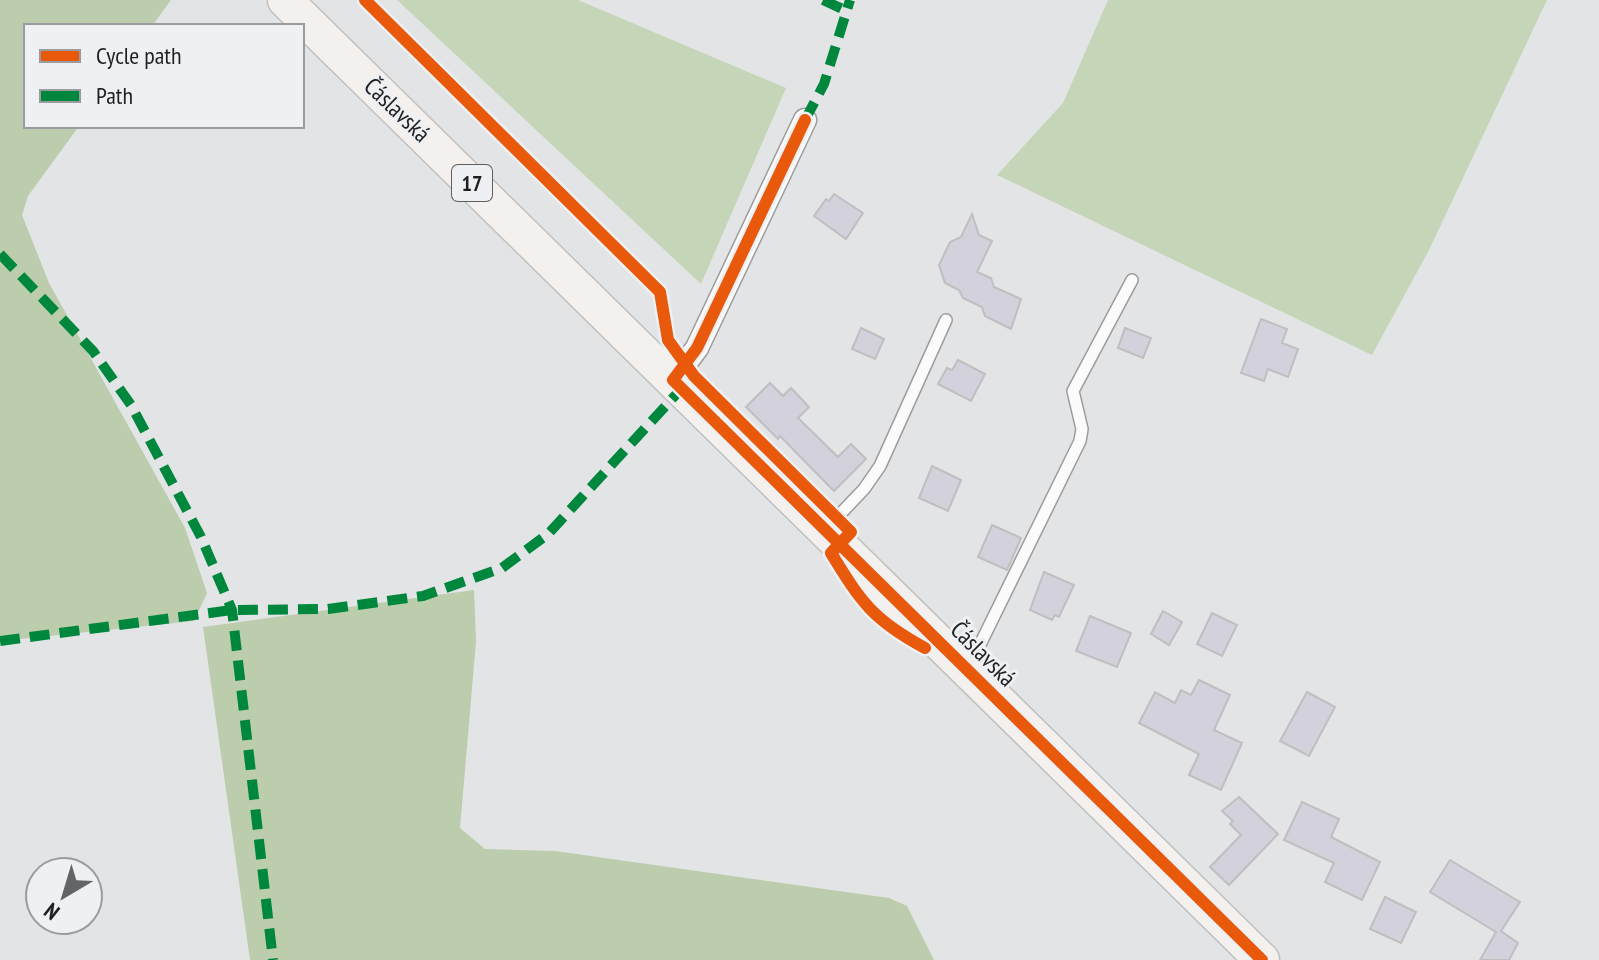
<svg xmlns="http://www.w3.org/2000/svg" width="1599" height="960" font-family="'PT Sans Narrow',sans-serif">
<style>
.green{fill:#c5d6b8}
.forest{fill:#bbcdad}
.building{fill:#d2d1dc;stroke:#bfbfc0;stroke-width:2}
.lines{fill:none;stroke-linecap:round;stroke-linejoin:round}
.lane-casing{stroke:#9c9c9e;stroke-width:14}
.street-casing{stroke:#9c9c9e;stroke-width:25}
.primary-casing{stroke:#bfc0c0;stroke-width:37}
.path{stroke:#c4c4c5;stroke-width:4;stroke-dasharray:8 4;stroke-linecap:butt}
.lane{stroke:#fbfbfb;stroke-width:11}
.street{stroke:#fbfbfb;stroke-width:22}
.primary{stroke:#f4f0ee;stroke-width:34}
.quiet{stroke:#00873e;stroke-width:10;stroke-dasharray:20 10;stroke-linecap:butt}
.cycleway-casing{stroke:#eff0f3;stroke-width:17}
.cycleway{stroke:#e8590c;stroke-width:12}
.labels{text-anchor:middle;stroke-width:6;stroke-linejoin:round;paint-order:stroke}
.shield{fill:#eff0f3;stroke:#5d5e5f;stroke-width:2}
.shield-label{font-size:22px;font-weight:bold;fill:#1e1f20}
.street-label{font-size:24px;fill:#1e1f20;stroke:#eff0f3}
</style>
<rect width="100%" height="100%" fill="#e3e4e5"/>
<g class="green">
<path d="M397,0H578L786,88L701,284Z"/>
<path d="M1108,0H1547L1429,250L1372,355L997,175L1063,103Z"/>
</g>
<g class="forest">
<path d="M0,0H171L152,26H26V126H79L28,196L22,215L49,283L185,528L207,593L194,621L0,641Z"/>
<path d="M474,590L476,642L460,828L485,849L555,851L889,898L907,906L934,960H250L203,627Z"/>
</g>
<g class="building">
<path d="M834,194L863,213L846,239L814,216L826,199L829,201Z"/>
<path d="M972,214L979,235L992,241L977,272L991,278L994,287L1021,299L1011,329L985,316L982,307L963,298L959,290L945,283L939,265L950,242L961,237Z"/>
<path d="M1261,319L1287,329L1282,343L1298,349L1288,377L1268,369L1264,381L1241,373Z"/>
<path d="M861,328L884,339L875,359L852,349Z"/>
<path d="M1125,328L1151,338L1143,358L1118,348Z"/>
<path d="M958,360L985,374L971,401L938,384L947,368L952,370Z"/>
<path d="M770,383L783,396L791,388L809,407L798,418L838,457L851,444L866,459L834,491L780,436L778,439L746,407Z"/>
<path d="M932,466L961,480L948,511L919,498Z"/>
<path d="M992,525L1021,538L1007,570L978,557Z"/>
<path d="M1044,572L1074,585L1059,617L1055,615L1052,620L1030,610Z"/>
<path d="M1163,611L1182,622L1169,645L1151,634Z"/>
<path d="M1212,613L1237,625L1222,656L1197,644Z"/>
<path d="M1090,616L1131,633L1117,667L1076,651Z"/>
<path d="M1199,680L1230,695L1214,730L1242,743L1221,790L1189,775L1199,754L1139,723L1155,692L1175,703L1181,690L1191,695Z"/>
<path d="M1307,692L1335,707L1309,756L1280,741Z"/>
<path d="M1239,797L1278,834L1229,885L1210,867L1241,835L1230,824L1233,821L1222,811Z"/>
<path d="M1302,802L1339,819L1331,837L1380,862L1362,900L1325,882L1334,863L1284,840Z"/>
<path d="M1450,860L1520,902L1501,931L1518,943L1509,960H1480L1496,932L1430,892Z"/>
<path d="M1385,897L1416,912L1401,943L1370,929Z"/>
</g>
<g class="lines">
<g class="lane-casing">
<g id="lane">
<path d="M826,529L864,489L880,466L946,320"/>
<path d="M970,665L1080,441L1082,429L1073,391L1132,280"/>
</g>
</g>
<g class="street-casing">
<path id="street" d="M673,380L697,348L805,120"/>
</g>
<g class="primary-casing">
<path id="primary" d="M285,0L1262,960"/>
</g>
<path class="path" d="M365,0L660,292L667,334"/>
<use href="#lane" class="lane"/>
<use href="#street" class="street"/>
<use href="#primary" class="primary"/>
<g class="quiet">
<path d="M823,0L847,11"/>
<path d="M805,120L824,84L850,0"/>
<path d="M0,254L93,351L131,405L201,537L232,610L273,960"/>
<path d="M0,641L232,610L328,609L423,596L502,568L548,534L682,388"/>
</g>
<g class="cycleway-casing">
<g id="cycleway">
<path d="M365,0L660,292L668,340L694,376L851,532L831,553C861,602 873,620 925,648"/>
<path d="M805,120L697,348L673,380L1262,960"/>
</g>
</g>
<use href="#cycleway" class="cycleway"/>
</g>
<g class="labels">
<rect class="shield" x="452" y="165" width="40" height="36" rx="6"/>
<g class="shield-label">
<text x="472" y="191">17</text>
</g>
<g class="street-label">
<text transform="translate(397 110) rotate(44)" y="8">Čáslavská</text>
<text transform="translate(983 654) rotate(45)" y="8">Čáslavská</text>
</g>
</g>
<rect x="24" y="24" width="280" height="104" fill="#eff0f3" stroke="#9b9c9f" stroke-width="2"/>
<rect x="40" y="50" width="40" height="12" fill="#e8590c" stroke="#9b9c9f" stroke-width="2"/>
<text x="96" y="64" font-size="24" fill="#1e1f20">Cycle path</text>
<rect x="40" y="90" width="40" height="12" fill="#00873e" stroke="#9b9c9f" stroke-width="2"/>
<text x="96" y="104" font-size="24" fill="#1e1f20">Path</text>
<g transform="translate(64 896) rotate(218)"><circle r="38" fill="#eff0f3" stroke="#9b9c9f" stroke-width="2"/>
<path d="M0-6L14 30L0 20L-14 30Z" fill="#636465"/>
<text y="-12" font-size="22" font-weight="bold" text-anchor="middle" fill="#1e1f20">N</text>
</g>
</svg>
